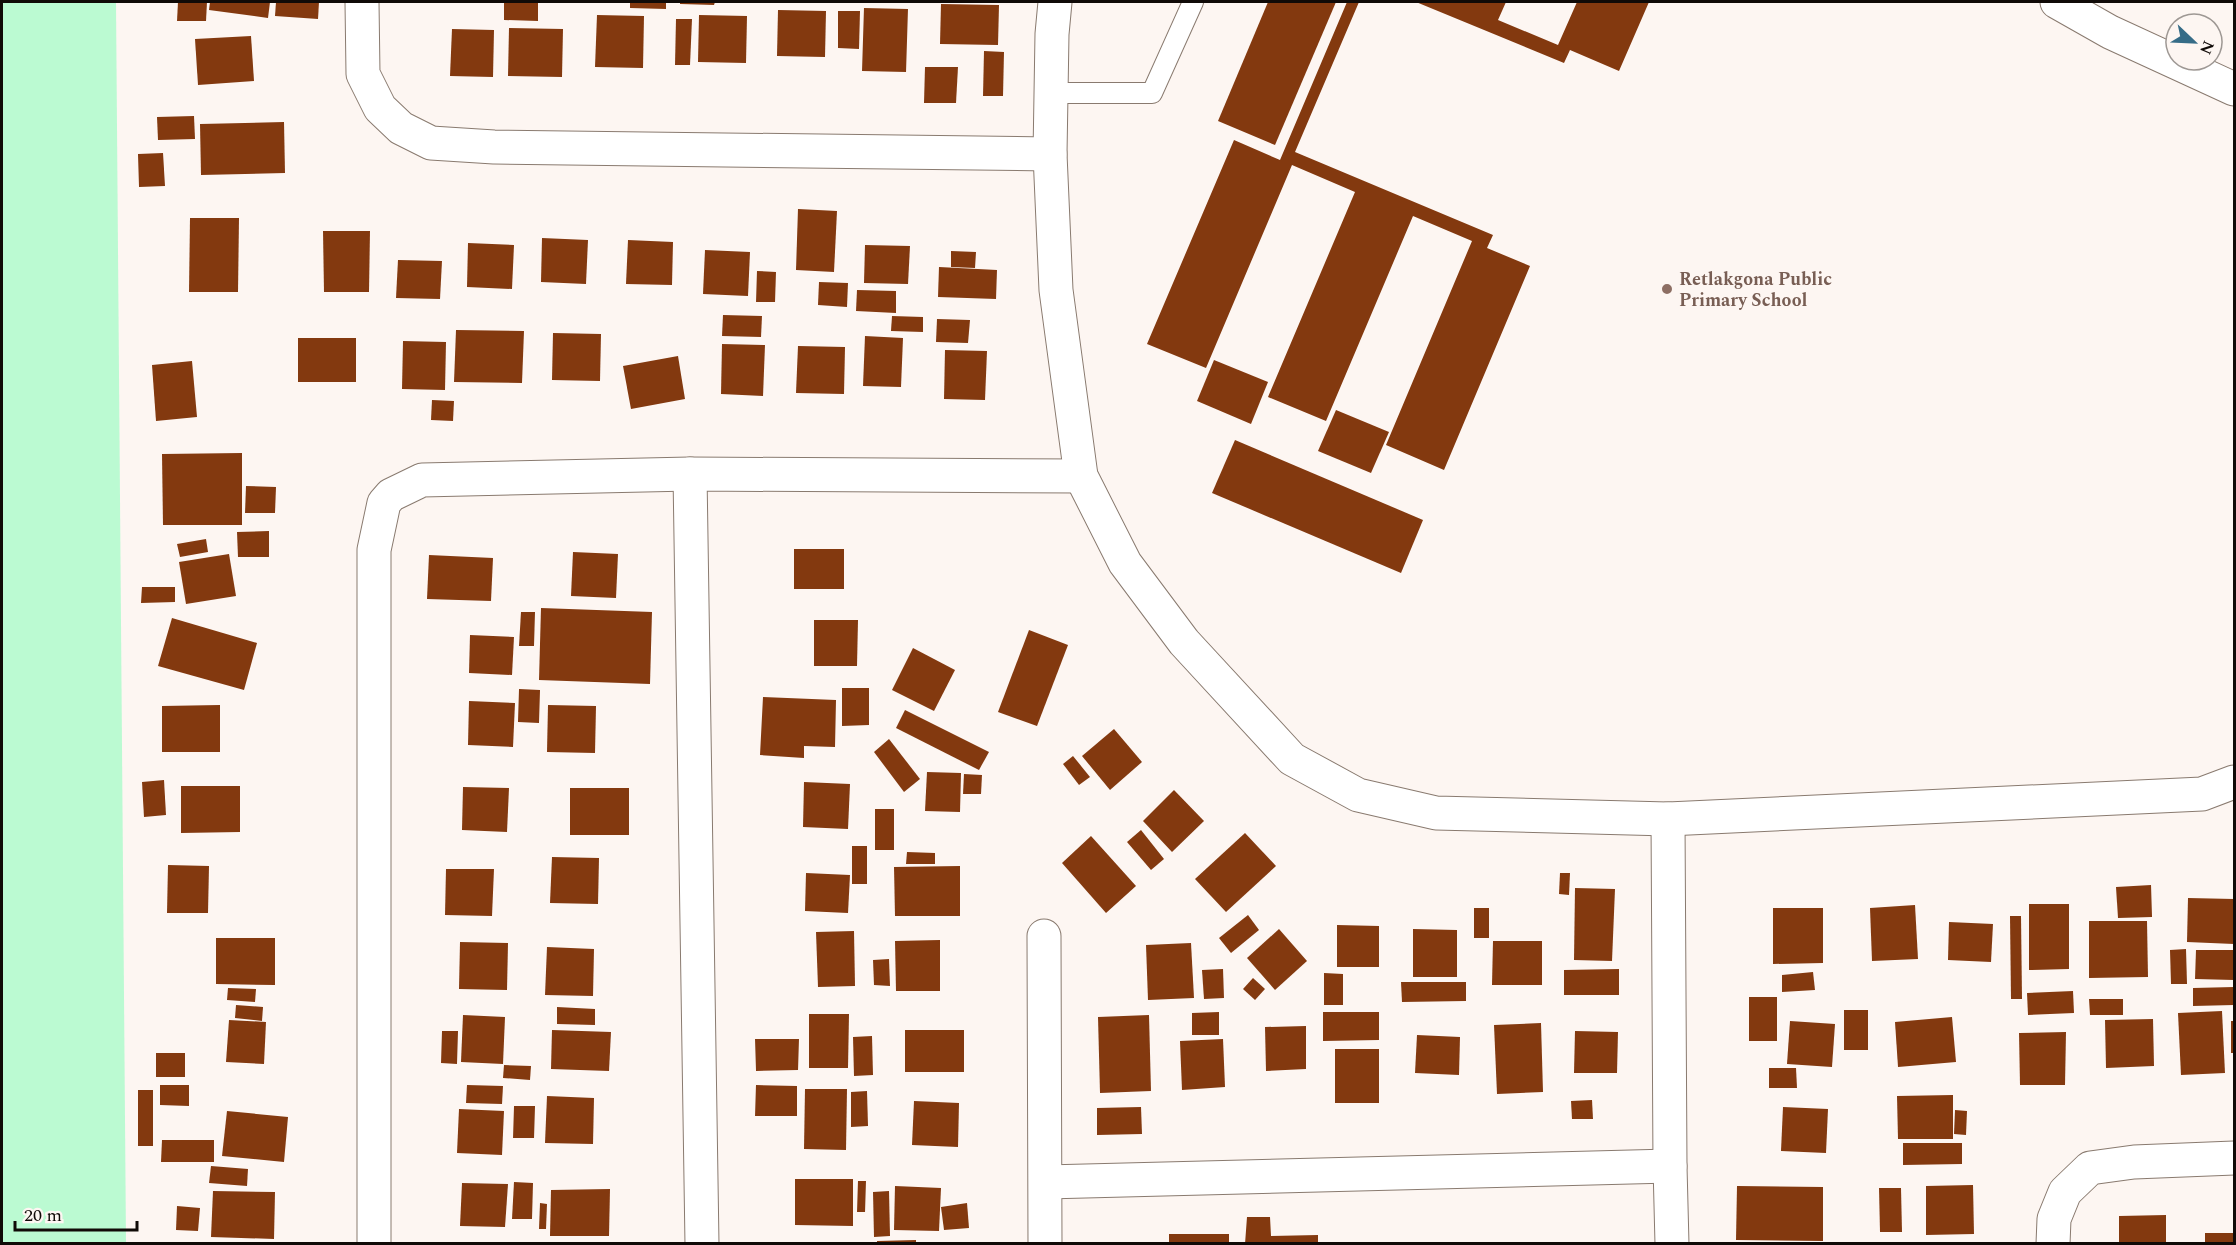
<svg xmlns="http://www.w3.org/2000/svg" width="2236" height="1245" font-family="Spectral,serif">
<style>
.green{fill:#bbfad2}
.building{fill:#83390f}
.lines{fill:none;stroke-linecap:round;stroke-linejoin:round}
.service-casing{stroke:#897a6f;stroke-width:22}
.minor-casing{stroke:#897a6f;stroke-width:35}
.service{stroke:#fff;stroke-width:20}
.minor{stroke:#fff;stroke-width:33}
.education-dot{fill:#8d6e63;stroke:#fdf6f2;stroke-width:2}
.labels{text-anchor:middle;stroke-width:6;stroke-linejoin:round;paint-order:stroke}
.education-label{font-size:18px;font-weight:bold;fill:#785e54;stroke:#fdf6f2;text-anchor:start}
</style>
<rect width="100%" height="100%" fill="#fdf6f2"/>
<path class="green" d="M2,2H116L126,1243H2Z"/>
<g class="building">
<path d="M178,2H207L206,21H177Z"/>
<path d="M210,2H270L268,18L209,10Z"/>
<path d="M276,2H319L318,19L275,16Z"/>
<path d="M504,2H538V21L504,20Z"/>
<path d="M630,2H666V9L630,8Z"/>
<path d="M680,2H715L714,5L680,4Z"/>
<path d="M1268,2H1336L1275,145L1218,121Z"/>
<path d="M1347,2H1359L1295,152L1493,235L1487,248L1530,266L1444,470L1386,445L1472,241L1413,216L1326,421L1268,397L1355,192L1292,165L1206,368L1147,344L1234,140L1280,160Z"/>
<path d="M1416,2H1506L1498,20L1558,45L1577,2H1649L1619,71L1570,50L1564,63Z"/>
<path d="M941,4L999,5L998,45L940,44Z"/>
<path d="M864,8L908,9L906,72L862,71Z"/>
<path d="M778,10L826,11L825,57L777,56Z"/>
<path d="M838,11H860L859,49L838,48Z"/>
<path d="M597,15L644,16L643,68L595,67Z"/>
<path d="M699,15L747,16L746,63L698,62Z"/>
<path d="M676,19H692L690,65H675Z"/>
<path d="M509,28L563,29L562,77L508,76Z"/>
<path d="M452,29L494,30L493,77L450,76Z"/>
<path d="M251,36L254,81L198,85L195,39Z"/>
<path d="M984,51L1004,52L1003,96H983Z"/>
<path d="M925,67H958L956,103H924Z"/>
<path d="M194,116L195,139L158,140L157,117Z"/>
<path d="M284,122L285,173L201,175L200,124Z"/>
<path d="M163,153L165,186L139,187L138,154Z"/>
<path d="M798,209L837,211L834,272L796,270Z"/>
<path d="M190,218H239L238,292H189Z"/>
<path d="M323,231H370L369,292H324Z"/>
<path d="M542,238L588,240L586,284L541,282Z"/>
<path d="M628,240L673,242L672,285L626,284Z"/>
<path d="M468,243L514,245L512,289L467,287Z"/>
<path d="M865,245L910,246L908,284L864,283Z"/>
<path d="M705,250L750,252L748,296L703,294Z"/>
<path d="M951,251L976,252L975,268L951,267Z"/>
<path d="M398,260L442,261L440,299L396,298Z"/>
<path d="M939,267L997,270L996,299L938,297Z"/>
<path d="M757,271L776,272L775,302H756Z"/>
<path d="M819,282L848,283L847,307L818,305Z"/>
<path d="M857,290L896,291V313L856,311Z"/>
<path d="M723,315L762,316L761,337L722,336Z"/>
<path d="M892,316L923,317V332L891,331Z"/>
<path d="M937,319L970,320L968,343L936,342Z"/>
<path d="M456,330L524,331L522,383L454,382Z"/>
<path d="M553,333L601,334L600,381L552,380Z"/>
<path d="M865,336L903,338L901,387L863,386Z"/>
<rect x="298" y="338" width="58" height="44"/>
<path d="M403,341L446,342L445,390L402,389Z"/>
<path d="M722,344L765,345L763,396L721,394Z"/>
<path d="M798,346L845,347L844,394L796,393Z"/>
<path d="M945,350L987,351L985,400L944,399Z"/>
<path d="M678,356L685,399L631,409L623,366Z"/>
<path d="M1214,360L1268,382L1251,424L1197,401Z"/>
<path d="M192,361L197,417L156,421L152,365Z"/>
<path d="M432,400L454,401L453,421L431,420Z"/>
<path d="M1336,410L1389,432L1371,473L1318,451Z"/>
<path d="M1235,440L1423,520L1401,573L1212,493Z"/>
<path d="M242,453V525H163L162,454Z"/>
<path d="M246,486L276,487L275,513H245Z"/>
<path d="M269,531V557H238L237,532Z"/>
<path d="M206,539L208,552L180,557L177,544Z"/>
<rect x="794" y="549" width="50" height="40"/>
<path d="M573,552L618,554L616,598L571,596Z"/>
<path d="M229,554L236,596L186,604L179,562Z"/>
<path d="M429,555L493,558L491,601L427,599Z"/>
<path d="M142,587H175V602L141,603Z"/>
<path d="M541,608L652,612L650,684L539,680Z"/>
<path d="M521,612H535L534,646H519Z"/>
<path d="M172,618L257,643L244,690L158,666Z"/>
<path d="M814,620H858L857,666H814Z"/>
<path d="M1029,630L1068,645L1037,726L998,712Z"/>
<path d="M470,635L514,637L512,675L469,673Z"/>
<path d="M913,648L955,670L934,711L892,690Z"/>
<path d="M842,688H869V725L842,726Z"/>
<path d="M519,689L540,690L539,723L518,722Z"/>
<path d="M763,697L836,700L835,747L804,746V758L760,755Z"/>
<path d="M469,701L515,703L513,747L468,745Z"/>
<path d="M220,705V752H162V706Z"/>
<path d="M548,705L596,706L595,753L547,752Z"/>
<path d="M905,710L989,752L979,770L896,728Z"/>
<path d="M1114,729L1142,762L1110,790L1082,756Z"/>
<path d="M889,739L920,779L904,792L874,752Z"/>
<path d="M1073,756L1090,777L1079,785L1063,764Z"/>
<path d="M927,772L961,773L960,812L925,811Z"/>
<path d="M964,774L982,775L981,794H963Z"/>
<path d="M164,780L166,815L144,817L142,782Z"/>
<path d="M804,782L850,784L848,829L803,827Z"/>
<path d="M181,786H240V832L181,833Z"/>
<path d="M463,787L509,788L507,832L462,830Z"/>
<rect x="570" y="788" width="59" height="47"/>
<path d="M1174,790L1204,821L1172,852L1143,821Z"/>
<rect x="875" y="809" width="19" height="41"/>
<path d="M1141,830L1164,859L1151,870L1127,842Z"/>
<path d="M1245,833L1276,866L1226,912L1195,879Z"/>
<path d="M1091,836L1136,886L1106,913L1062,863Z"/>
<rect x="852" y="846" width="15" height="38"/>
<path d="M907,852L935,853V864H906Z"/>
<path d="M552,857L599,858L598,904L550,903Z"/>
<path d="M168,865L209,866L208,913H167Z"/>
<path d="M960,866V916H895L894,867Z"/>
<path d="M446,869H494L492,916L445,915Z"/>
<path d="M806,873L850,875L848,913L805,911Z"/>
<path d="M1560,873H1570L1569,895L1559,894Z"/>
<path d="M2151,885L2152,917L2118,918L2116,887Z"/>
<path d="M1575,888L1615,889L1612,961L1574,960Z"/>
<path d="M2188,898L2234,899V944L2187,942Z"/>
<path d="M2029,904H2069V969L2029,970Z"/>
<path d="M1915,905L1918,959L1872,961L1870,908Z"/>
<rect x="1474" y="908" width="15" height="30"/>
<path d="M1773,908H1823V963L1773,964Z"/>
<path d="M1248,915L1259,930L1231,953L1219,938Z"/>
<path d="M2010,916H2021L2022,999H2011Z"/>
<path d="M2089,921H2147L2148,977L2089,978Z"/>
<path d="M1949,922L1993,924L1991,962L1948,960Z"/>
<path d="M1337,925L1379,926V967H1337Z"/>
<path d="M1279,929L1307,961L1275,990L1247,958Z"/>
<path d="M1413,929L1457,930V977H1413Z"/>
<path d="M854,931L855,986L818,987L816,932Z"/>
<path d="M216,938H275V985L216,984Z"/>
<path d="M940,940V991H896L895,941Z"/>
<path d="M1493,941H1542V985H1492Z"/>
<path d="M460,942L508,943L507,990L459,989Z"/>
<path d="M1191,943L1194,998L1148,1000L1146,945Z"/>
<path d="M547,947L594,949L593,996L545,995Z"/>
<path d="M2186,949L2187,984H2171L2170,950Z"/>
<path d="M2196,950H2234V980L2195,979Z"/>
<path d="M889,959L890,986L874,985L873,960Z"/>
<path d="M1223,969L1224,998L1204,999L1202,970Z"/>
<path d="M1619,969V995H1564V970Z"/>
<path d="M1813,972L1815,990L1782,992V975Z"/>
<path d="M1324,973L1343,974V1005H1324Z"/>
<path d="M1253,978L1265,989L1255,1000L1243,989Z"/>
<path d="M1401,982H1466V1001L1402,1002Z"/>
<path d="M2234,987V1005L2193,1006V988Z"/>
<path d="M228,988L256,989L255,1002L227,1000Z"/>
<path d="M2073,991L2074,1013L2028,1015L2027,993Z"/>
<rect x="1749" y="997" width="28" height="44"/>
<path d="M2089,999H2123V1015H2090Z"/>
<path d="M236,1005L263,1007L262,1021L235,1018Z"/>
<path d="M557,1007L595,1009V1025L557,1024Z"/>
<rect x="1844" y="1010" width="24" height="40"/>
<path d="M2222,1011L2225,1073L2181,1075L2178,1013Z"/>
<path d="M1219,1012V1035H1192V1013Z"/>
<path d="M1323,1012H1379V1040L1323,1041Z"/>
<path d="M809,1014H849L848,1068H809Z"/>
<path d="M463,1015L505,1017L503,1064L461,1062Z"/>
<path d="M1149,1015L1151,1091L1100,1093L1098,1017Z"/>
<path d="M1952,1017L1956,1062L1898,1067L1895,1022Z"/>
<path d="M2153,1019L2154,1066L2106,1068L2105,1020Z"/>
<path d="M229,1020L266,1022L264,1064L226,1062Z"/>
<path d="M1790,1021L1835,1024L1832,1067L1787,1064Z"/>
<rect x="2231" y="1021" width="3" height="32"/>
<path d="M1541,1023L1543,1092L1497,1094L1494,1025Z"/>
<path d="M1306,1026V1069L1266,1071L1265,1027Z"/>
<path d="M552,1030L611,1032L609,1071L551,1069Z"/>
<rect x="905" y="1030" width="59" height="42"/>
<path d="M442,1031H458L457,1064L441,1063Z"/>
<path d="M1575,1031L1618,1032L1617,1073H1574Z"/>
<path d="M2066,1032L2065,1085H2020L2019,1033Z"/>
<path d="M1417,1035L1460,1037L1459,1075L1415,1073Z"/>
<path d="M872,1036L873,1075L854,1076L853,1037Z"/>
<path d="M755,1039H799L798,1070L756,1071Z"/>
<path d="M1223,1039L1225,1087L1182,1090L1180,1041Z"/>
<rect x="1335" y="1049" width="44" height="54"/>
<rect x="156" y="1053" width="29" height="24"/>
<path d="M504,1065L531,1066L530,1080L503,1078Z"/>
<path d="M1769,1068H1796L1797,1088H1769Z"/>
<path d="M160,1085H189V1106L160,1105Z"/>
<path d="M467,1085L503,1086L502,1104L466,1103Z"/>
<path d="M756,1085L797,1086V1116H755Z"/>
<path d="M805,1089H847L846,1150L804,1149Z"/>
<rect x="138" y="1090" width="15" height="56"/>
<path d="M867,1091L868,1126L851,1127V1092Z"/>
<path d="M1953,1095V1139H1898L1897,1096Z"/>
<path d="M547,1096L594,1098L593,1144L545,1143Z"/>
<path d="M1592,1100L1593,1119H1572L1571,1101Z"/>
<path d="M914,1101L959,1103L958,1147L912,1145Z"/>
<path d="M514,1106H535L534,1138H513Z"/>
<path d="M1141,1107L1142,1134L1097,1135V1108Z"/>
<path d="M1783,1107L1828,1109L1826,1153L1781,1151Z"/>
<path d="M459,1109L504,1111L502,1155L457,1153Z"/>
<path d="M1955,1110L1967,1111L1966,1135L1954,1134Z"/>
<path d="M227,1111L288,1117L284,1162L222,1156Z"/>
<path d="M162,1140H214V1162H161Z"/>
<path d="M1903,1143H1962V1164L1903,1165Z"/>
<path d="M211,1166L248,1169L247,1186L209,1183Z"/>
<path d="M795,1179H853V1226L795,1225Z"/>
<path d="M858,1181H866L865,1212H857Z"/>
<path d="M514,1182L533,1183L532,1219H512Z"/>
<path d="M462,1183L508,1184L505,1227L460,1226Z"/>
<path d="M1973,1185L1974,1234L1926,1235V1186Z"/>
<path d="M895,1186L941,1188L939,1231L894,1230Z"/>
<path d="M1737,1186L1823,1187V1241L1736,1240Z"/>
<path d="M1879,1188H1901L1902,1232H1880Z"/>
<path d="M610,1189L609,1236H550L551,1190Z"/>
<path d="M213,1191L275,1192L274,1239L211,1237Z"/>
<path d="M889,1191L890,1236L874,1237L873,1192Z"/>
<path d="M540,1203L547,1204L546,1229H539Z"/>
<path d="M967,1203L969,1228L944,1230L941,1207Z"/>
<path d="M177,1206L200,1208L198,1231L176,1230Z"/>
<path d="M2166,1215V1244H2119V1216Z"/>
<path d="M1247,1217H1270L1271,1236L1318,1235V1244H1245Z"/>
<rect x="2205" y="1233" width="29" height="11"/>
<rect x="1169" y="1234" width="60" height="10"/>
<path d="M916,1240V1244H877V1241Z"/>
</g>
<g class="lines">
<g class="service-casing">
<path id="service" d="M1051,93H1152L1193,2"/>
</g>
<g class="minor-casing">
<g id="minor">
<path d="M362,2L363,74L380,108L401,128L431,143L494,147L1050,154"/>
<path d="M1055,2L1052,34L1050,154L1056,290L1081,476L1125,563L1184,642L1292,759L1358,795L1436,813L1668,819L2202,794L2234,782"/>
<path d="M2057,2L2110,32L2234,89"/>
<path d="M690,474L702,1244"/>
<path d="M1668,819L1670,1166L1672,1244"/>
<path d="M1044,936L1045,1244"/>
<path d="M1046,1182L1670,1166"/>
<path d="M374,1244V550L384,503L391,495L422,480L690,474L1081,476"/>
<path d="M2053,1244L2054,1219L2065,1192L2090,1168L2134,1162L2234,1158"/>
</g>
</g>
<use href="#service" class="service"/>
<use href="#minor" class="minor"/>
</g>
<circle class="education-dot" cx="1667" cy="289" r="6"/>
<g class="labels">
<g class="education-label">
<text x="1679" y="285">Retlakgona Public<tspan x="1679" dy="21">Primary School</tspan></text>
</g>
</g>
<rect width="2236" height="1245" fill="none" stroke="#100a07" stroke-width="6"/>
<g transform="translate(2194 42) rotate(113)"><circle r="28" fill="#fdf6f2" stroke="#9e9894" stroke-width="1.5"/>
<path d="M0-4.5L10 22L0 15L-10 22Z" fill="#366c87"/>
<text y="-9" font-size="16" font-weight="bold" text-anchor="middle" fill="#100a07">N</text>
</g>
<path d="M15 1221v9h122v-9" fill="none" stroke="#100a07" stroke-width="3"/>
<text x="24" y="1221" font-size="18" fill="#100a07" stroke="#fdf6f2" stroke-width="4.5" paint-order="stroke">20 m</text>
</svg>
